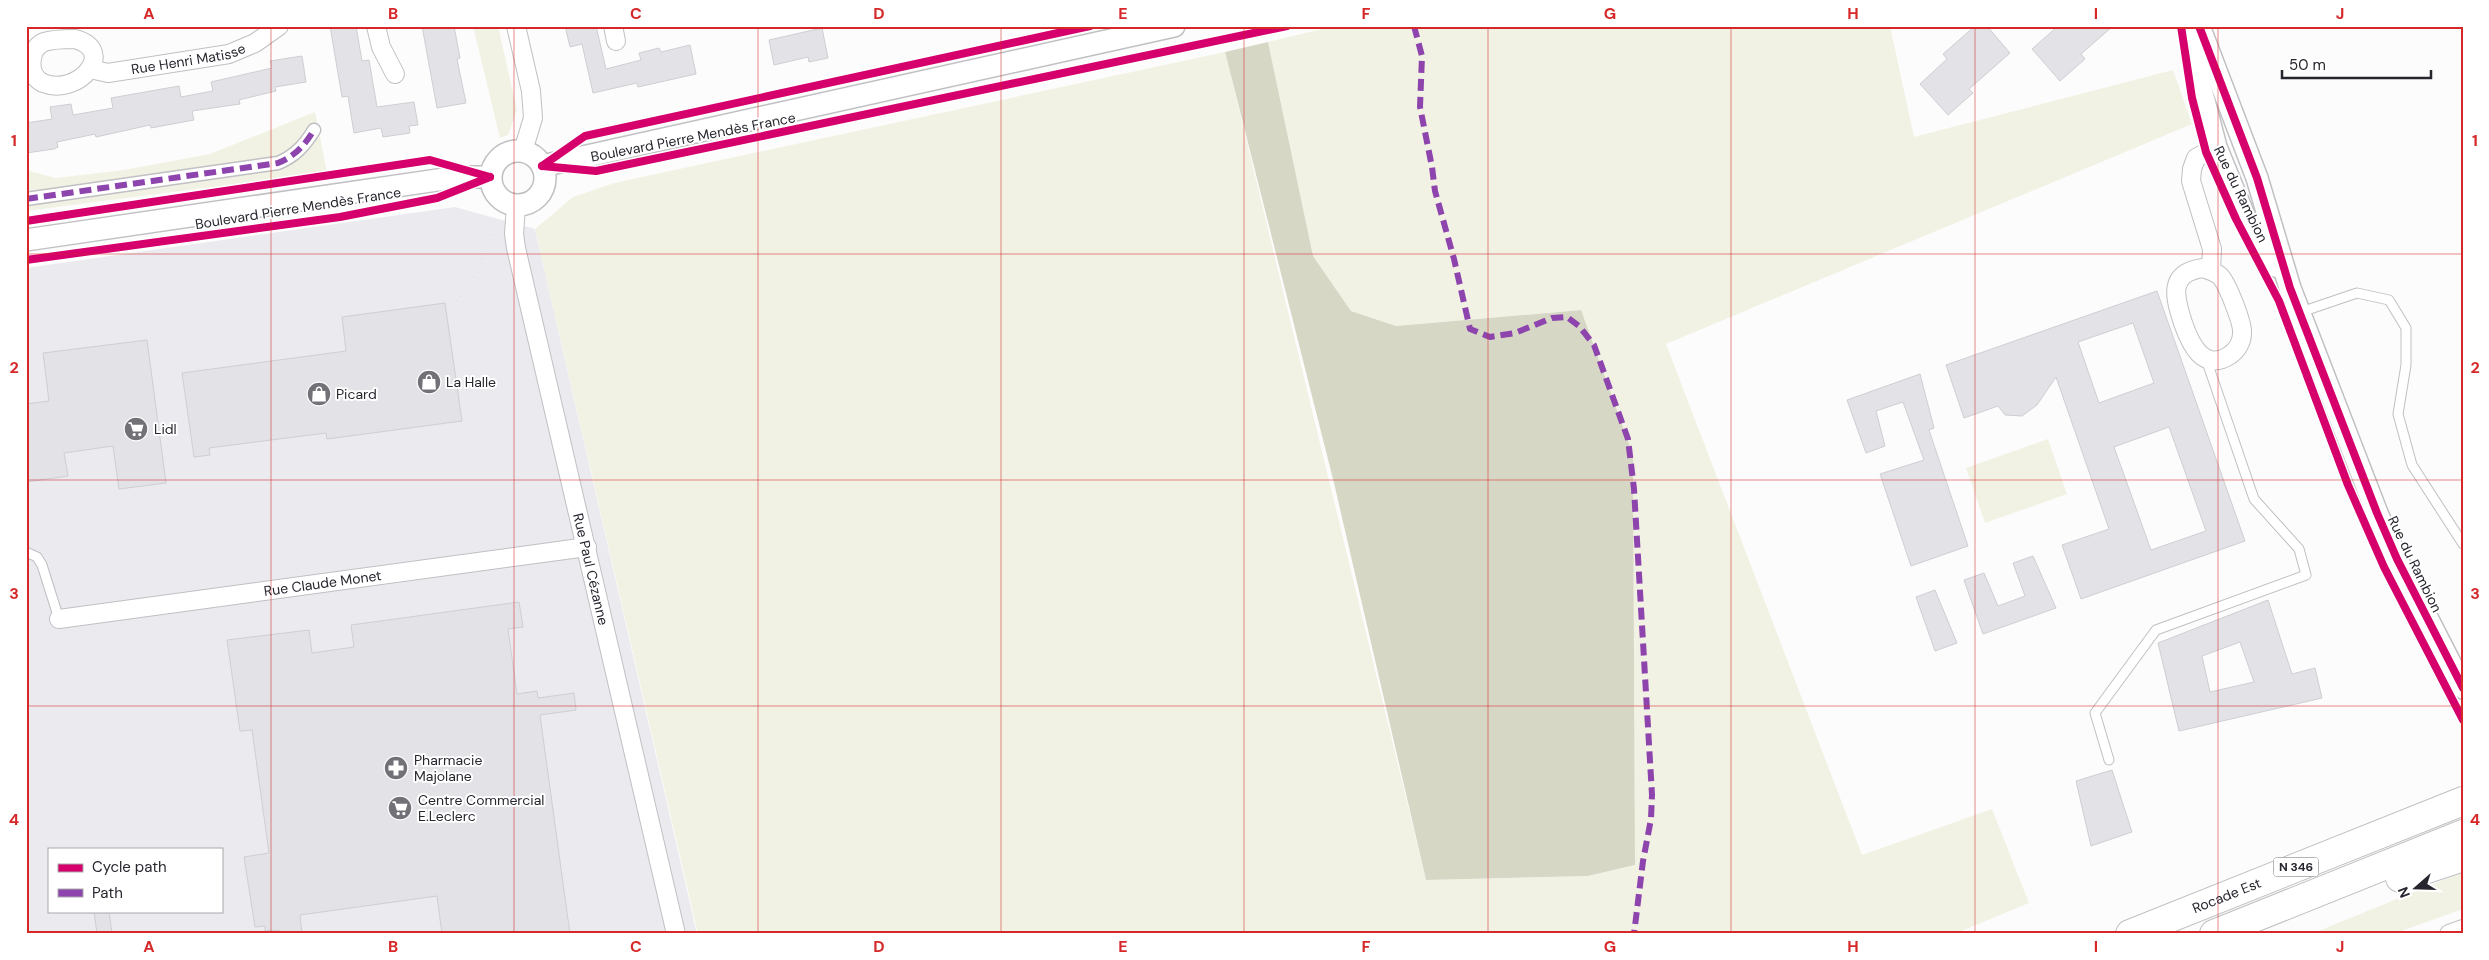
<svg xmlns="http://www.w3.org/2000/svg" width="2489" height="960" font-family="'DM Sans',sans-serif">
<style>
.built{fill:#ebebef;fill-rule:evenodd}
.green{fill:#f2f2e4}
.forest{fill:#d7d7c6}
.building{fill:#e2e2e7;stroke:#cfced3;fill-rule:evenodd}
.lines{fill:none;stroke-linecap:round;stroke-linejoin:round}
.service-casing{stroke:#c0c0c4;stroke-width:11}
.pedestrian-casing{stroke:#c0c0c4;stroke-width:15}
.minor-casing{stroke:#c0c0c4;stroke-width:20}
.tertiary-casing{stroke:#c0c0c4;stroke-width:24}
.trunk-casing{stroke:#c0c0c4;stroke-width:30}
.path{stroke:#e6e6e7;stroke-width:3;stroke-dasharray:1 4;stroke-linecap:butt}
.service{stroke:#fff;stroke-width:9}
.pedestrian{stroke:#fff;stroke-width:12}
.minor{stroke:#fff;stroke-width:18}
.tertiary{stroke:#fff;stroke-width:21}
.trunk{stroke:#fff;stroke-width:28}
.quiet{stroke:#8e44ad;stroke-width:6;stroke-dasharray:12 6;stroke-linecap:butt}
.cycleway-casing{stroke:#fff;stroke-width:11}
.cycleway{stroke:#d6006c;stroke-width:8}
.grid{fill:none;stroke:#d62828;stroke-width:1;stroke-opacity:0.55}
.labels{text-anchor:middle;stroke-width:4;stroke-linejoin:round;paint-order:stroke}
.shield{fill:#fff;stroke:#68676d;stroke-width:1}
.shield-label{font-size:12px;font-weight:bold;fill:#27262f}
.street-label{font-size:14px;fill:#27262f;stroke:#fff}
.poi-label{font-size:14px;fill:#27262f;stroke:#fff;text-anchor:start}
.neatline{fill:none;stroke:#d62828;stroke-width:2}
.grid-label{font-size:16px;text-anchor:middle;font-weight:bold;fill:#d62828}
</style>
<rect width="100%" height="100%" fill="#fcfcfc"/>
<path class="built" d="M455,207L535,229L697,934H26V268ZM49,849H221V911H49Z"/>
<g class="green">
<path d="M473,26H498L517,110L508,135L500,138Z"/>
<path d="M1335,26H1890L1914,137L2173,70L2192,124L1666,344L1862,855L1992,809L2029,903L1954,934H698L535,229L573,197L614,183L1225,52L1426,880L1588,876L1635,865L1633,455L1580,310L1396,326L1351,311L1313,256L1268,42Z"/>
<path d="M315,112L327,172L26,211V170L56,178L124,170L210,154Z"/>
<path d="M2048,439L2067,494L1985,523L1966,468Z"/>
<path d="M2463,872V909L2393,934H2311Z"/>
</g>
<path class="forest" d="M1268,42L1313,256L1351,311L1396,326L1581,310L1633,455L1635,865L1588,876L1426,880L1334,483L1225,52Z"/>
<g class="building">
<path d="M330,26H356L362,61L369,60L377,107L414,102L418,125L409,126L410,133L383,137L381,128L354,133L348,96L342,97Z"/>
<path d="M422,26H454L460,58L457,59L466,103L437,108Z"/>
<path d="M565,26H596L606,69L641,60L639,53L659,48L661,52L690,45L696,74L638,87L637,83L593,93L582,44L570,47Z"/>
<path d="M1975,26H1987L2010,53L1969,89L1973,93L1948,115L1920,84L1947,59L1943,54Z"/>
<path d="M2058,26H2113L2081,54L2085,59L2060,81L2032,49Z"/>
<path d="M822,28L828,58L809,62L808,57L774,65L769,40Z"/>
<path d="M302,56L306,82L275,87L276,91L239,100L240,104L192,111L194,120L151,128L150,125L96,137L95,134L57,142L58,147L54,149L26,153V123L52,119L50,107L71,104L73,115L113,108L111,98L179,86L181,97L213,91L211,82L272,68L270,61Z"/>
<path d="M2157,291L2245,541L2081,599L2062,545L2109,529L2056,377L2037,405L2022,416L2005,415L1998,406L1964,418L1946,365ZM2133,323L2154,383L2099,403L2078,342ZM2169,427L2206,531L2151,550L2114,447Z"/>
<path d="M445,303L462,421L327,439L326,433L209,448L210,455L194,457L182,373L346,351L342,317Z"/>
<path d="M147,340L166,483L119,489L113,446L64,453L68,476L26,482V404L49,401L43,353Z"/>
<path d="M1920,374L1934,428L1929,430L1968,546L1911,566L1880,474L1924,460L1903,402L1876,411L1885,446L1866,453L1847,400Z"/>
<path d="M2033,556L2056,608L1983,634L1964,580L1984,573L1998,606L2025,596L2013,563Z"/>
<path d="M1935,590L1957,643L1935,651L1916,597Z"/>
<path d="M2268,600L2292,674L2315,668L2322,698L2179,731L2158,643ZM2240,642L2254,682L2210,692L2202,656Z"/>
<path d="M519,602L523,627L508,629L517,694L537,691L538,698L574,693L576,710L540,715L570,934H442L437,896L300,915L302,934H280L279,930L265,931V926L255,927L244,857L269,853L252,730L240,731L227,640L309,630L312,653L354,647L351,625Z"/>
<path d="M2112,770L2132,832L2091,846L2076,781Z"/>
<path d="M94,911H109L112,934H97Z"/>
</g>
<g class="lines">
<g class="service-casing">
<g id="service">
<path d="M2301,312L2357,293L2389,300L2406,328V365L2398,414L2412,465L2463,544"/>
<path d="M26,552L37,557L42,565L59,619"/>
<path d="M2109,760L2095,713L2156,630L2306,575L2299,549L2254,499L2206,359"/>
</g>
</g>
<g class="pedestrian-casing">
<path id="pedestrian" d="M26,199L278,163C295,156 305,145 314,130"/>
</g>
<g class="minor-casing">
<g id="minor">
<path d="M376,26L381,47L395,74"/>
<path d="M516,26L531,91L533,118L523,151"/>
<path d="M613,26L616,41"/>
<path d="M75,39C118,51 78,97 43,83C27,76 28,49 44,42C53,39 65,39 75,39Z"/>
<path id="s1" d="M90,69L108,73L229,54L255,43L279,26"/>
<path id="s2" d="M516,206L514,234L516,248L676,934"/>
<path d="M2203,268C2209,270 2215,272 2220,276C2227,283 2243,323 2242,333C2242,342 2237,350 2230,355C2203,373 2190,343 2183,323C2175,298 2167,273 2203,268Z"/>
<path d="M2211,270L2212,249L2191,181L2192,169L2196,158L2216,147"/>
<path id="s3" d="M59,619L587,547"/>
<path d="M2449,934L2463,929"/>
</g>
</g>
<g class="tertiary-casing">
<g id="tertiary">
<path d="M2191,26L2195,66L2216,147L2245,218L2278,267"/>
<path d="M2199,26L2257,178L2290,288L2377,513L2397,559L2463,688"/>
<circle cx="518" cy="178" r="27"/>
<path d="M542,166L1174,26"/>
<path d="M26,240L458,177H490"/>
</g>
</g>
<g class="trunk-casing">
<g id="trunk">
<path d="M2400,878L2463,857"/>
<path id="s4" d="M2130,934L2463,801"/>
<path d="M2214,934L2463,834"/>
</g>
</g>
<path class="path" d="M457,301L478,273L494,231"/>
<use href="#service" class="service"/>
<use href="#pedestrian" class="pedestrian"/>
<use href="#minor" class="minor"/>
<use href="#tertiary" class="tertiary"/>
<use href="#trunk" class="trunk"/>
<g class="quiet">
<path d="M1414,26L1422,56L1420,107L1432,167L1435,191L1454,259L1470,329L1490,337L1515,333L1552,318L1567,317L1579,326L1594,345L1628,439L1634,489L1652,795L1651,819L1643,861L1634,934"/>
<path d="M26,199L278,163C295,156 305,145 314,130"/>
</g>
<g class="cycleway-casing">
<g id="cycleway">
<path d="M2181,26L2192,98L2206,152L2236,219L2279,301L2348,485L2384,567L2463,720"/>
<path d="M2199,26L2257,178L2290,288L2377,513L2397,559L2463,688"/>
<path d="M542,166L596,171L1287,26"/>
<path d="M542,166L585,136L1090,26"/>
<path d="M26,221L430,160L490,177"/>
<path d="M26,260L340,217L437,198L490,177"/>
</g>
</g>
<use href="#cycleway" class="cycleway"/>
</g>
<path class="grid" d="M271,26V934M514,26V934M758,26V934M1001,26V934M1244,26V934M1488,26V934M1731,26V934M1975,26V934M2218,26V934M26,254H2463M26,480H2463M26,706H2463"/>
<defs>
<g id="shop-disc" transform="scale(1.25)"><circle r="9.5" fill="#727177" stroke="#fff"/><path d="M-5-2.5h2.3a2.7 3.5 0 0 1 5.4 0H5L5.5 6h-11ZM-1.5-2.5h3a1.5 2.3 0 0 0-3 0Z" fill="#fff"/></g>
<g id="supermarket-disc" transform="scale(1.25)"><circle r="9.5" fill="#727177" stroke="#fff"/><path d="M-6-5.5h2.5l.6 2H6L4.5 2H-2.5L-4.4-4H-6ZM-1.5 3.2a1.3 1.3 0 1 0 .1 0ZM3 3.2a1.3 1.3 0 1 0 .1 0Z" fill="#fff"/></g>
<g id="pharmacy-disc" transform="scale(1.25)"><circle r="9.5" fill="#727177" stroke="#fff"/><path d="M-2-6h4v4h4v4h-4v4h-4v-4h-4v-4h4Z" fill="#fff"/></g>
</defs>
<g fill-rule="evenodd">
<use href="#shop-disc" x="429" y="382"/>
<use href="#shop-disc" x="319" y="394"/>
<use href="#supermarket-disc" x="136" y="429"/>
<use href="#pharmacy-disc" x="396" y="768"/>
<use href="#supermarket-disc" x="400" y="808"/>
</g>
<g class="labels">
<rect class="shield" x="2273.5" y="857.5" width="45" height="19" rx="4"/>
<g class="shield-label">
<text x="2296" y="871">N 346</text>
</g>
<g class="street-label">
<text dy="5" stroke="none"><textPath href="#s1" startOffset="100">Rue Henri Matisse</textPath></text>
<text transform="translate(693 137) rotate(-11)" y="5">Boulevard Pierre Mendès France</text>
<text transform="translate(2241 194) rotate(64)" y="5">Rue du Rambion</text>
<text transform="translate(298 208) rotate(-9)" y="5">Boulevard Pierre Mendès France</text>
<text transform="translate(2415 564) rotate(64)" y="5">Rue du Rambion</text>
<text dy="5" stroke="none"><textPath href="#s2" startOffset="372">Rue Paul Cézanne</textPath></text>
<text dy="5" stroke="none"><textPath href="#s3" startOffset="266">Rue Claude Monet</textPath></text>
<text dy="5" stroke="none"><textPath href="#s4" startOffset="104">Rocade Est</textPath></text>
</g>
<g class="poi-label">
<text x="446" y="387">La Halle</text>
<text x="336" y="399">Picard</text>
<text x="154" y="434">Lidl</text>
<text x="414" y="765">Pharmacie<tspan x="414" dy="16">Majolane</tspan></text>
<text x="418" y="805">Centre Commercial<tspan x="418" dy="16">E.Leclerc</tspan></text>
</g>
</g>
<rect width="2489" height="960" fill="none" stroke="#ffffff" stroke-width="55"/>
<rect x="48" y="848" width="175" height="65" fill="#ffffff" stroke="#a9a8ac"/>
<rect x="58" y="864" width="25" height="8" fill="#d6006c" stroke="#a9a8ac"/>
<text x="92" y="872" font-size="15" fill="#27262f">Cycle path</text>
<rect x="58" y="889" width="25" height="8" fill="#8e44ad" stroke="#a9a8ac"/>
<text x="92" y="898" font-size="15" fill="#27262f">Path</text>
<g transform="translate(2416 888) rotate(250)" stroke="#ffffff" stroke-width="4" paint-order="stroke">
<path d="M0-4L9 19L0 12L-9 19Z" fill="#27262f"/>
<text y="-8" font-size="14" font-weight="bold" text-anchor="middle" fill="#27262f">N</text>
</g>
<path d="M2282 70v8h149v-8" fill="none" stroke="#27262f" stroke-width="2.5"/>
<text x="2289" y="70" font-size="15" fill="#27262f" stroke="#ffffff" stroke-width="4" paint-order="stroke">50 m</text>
<rect x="28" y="28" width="2434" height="904" class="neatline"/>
<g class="grid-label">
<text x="149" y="19">A</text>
<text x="393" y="19">B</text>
<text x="636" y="19">C</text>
<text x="879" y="19">D</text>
<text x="1123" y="19">E</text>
<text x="1366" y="19">F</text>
<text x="1610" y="19">G</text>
<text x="1853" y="19">H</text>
<text x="2096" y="19">I</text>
<text x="2340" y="19">J</text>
<text x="14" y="146">1</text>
<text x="2475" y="146">1</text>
<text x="14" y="373">2</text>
<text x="2475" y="373">2</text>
<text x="14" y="599">3</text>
<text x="2475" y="599">3</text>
<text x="14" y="825">4</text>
<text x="2475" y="825">4</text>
<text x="149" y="952">A</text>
<text x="393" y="952">B</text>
<text x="636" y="952">C</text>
<text x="879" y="952">D</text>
<text x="1123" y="952">E</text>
<text x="1366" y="952">F</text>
<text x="1610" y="952">G</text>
<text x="1853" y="952">H</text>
<text x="2096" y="952">I</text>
<text x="2340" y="952">J</text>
</g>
</svg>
